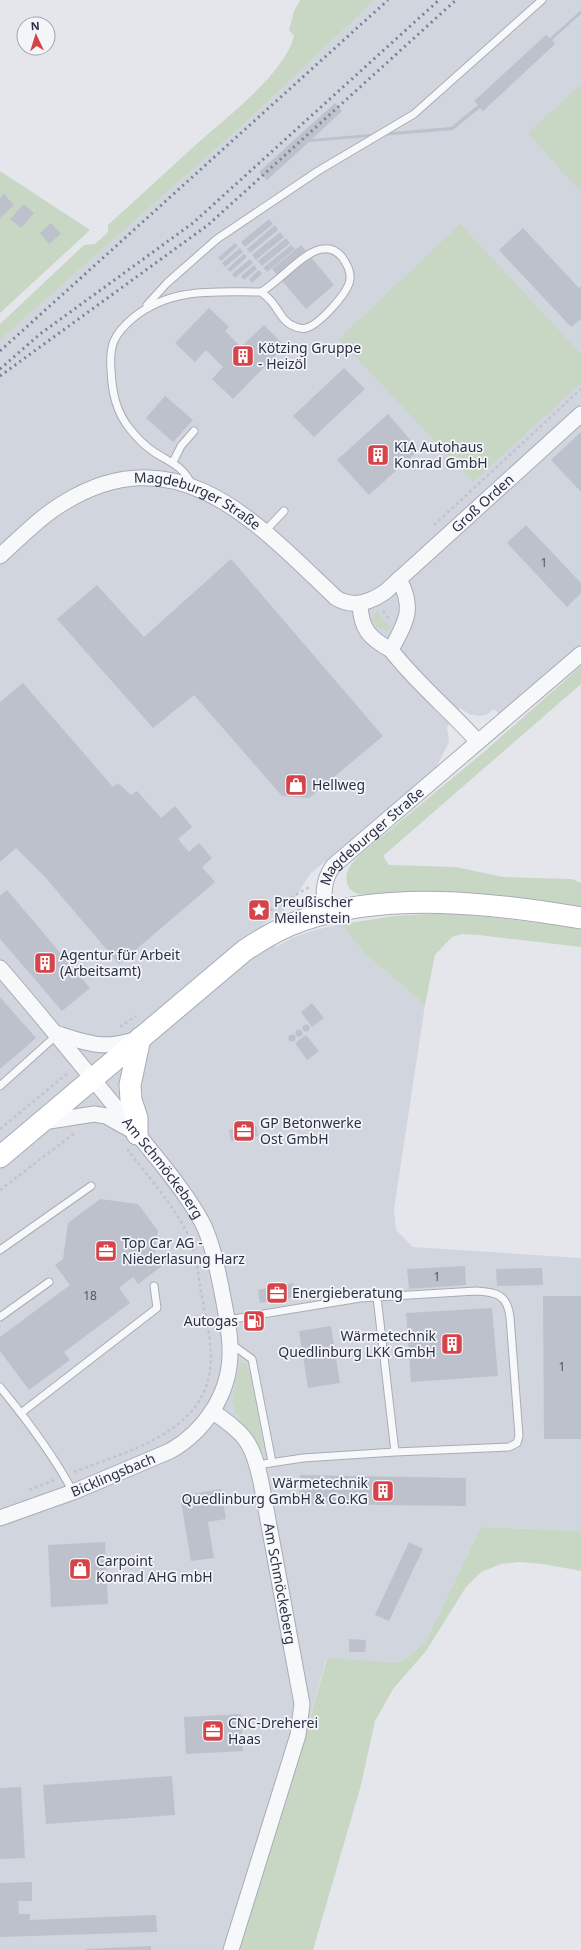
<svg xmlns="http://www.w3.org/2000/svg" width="581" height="1950" font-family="'Noto Sans',sans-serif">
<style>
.built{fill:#d1d5de}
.green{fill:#c7d7c4}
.building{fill:#bdc1cc}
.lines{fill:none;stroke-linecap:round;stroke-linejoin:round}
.lane-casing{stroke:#a8acb7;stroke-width:9}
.street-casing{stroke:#a8acb7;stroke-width:17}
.secondary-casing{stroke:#a8acb7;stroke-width:23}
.path{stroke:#c2c4cb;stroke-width:2.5;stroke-dasharray:3 3;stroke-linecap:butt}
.lane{stroke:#f7f8fa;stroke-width:7}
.street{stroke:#f7f8fa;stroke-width:15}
.secondary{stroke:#fff;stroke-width:21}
.rail{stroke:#7c8397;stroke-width:3;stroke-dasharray:2 4;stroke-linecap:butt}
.labels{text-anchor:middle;stroke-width:3.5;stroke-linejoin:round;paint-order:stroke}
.number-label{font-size:12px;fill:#4f5568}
.poi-label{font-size:14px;fill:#2a3146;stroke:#f4f5f9;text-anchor:start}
.street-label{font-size:14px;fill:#2a3146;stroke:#f4f5f9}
</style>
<rect width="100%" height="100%" fill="#e4e6ec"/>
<path class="built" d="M375,0H581V646L500,715L494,709L486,715L479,716L469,714L460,708L449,718L451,722L447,727L449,742L437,766L310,874L293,901L282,912L262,925L276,947L292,938L315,930L341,924L365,954L425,1005L394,1209L396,1230L413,1247L581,1258V1531L481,1527L425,1643L399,1663L326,1659L304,1740L239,1950H0V340L244,124Z"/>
<g class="green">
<path d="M300,0H375L244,124L0,340V324L84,245L95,244L108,232V225C139,197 169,169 200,141C229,115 284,74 294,36L289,30L294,11Z"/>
<path d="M581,85V192L528,133Z"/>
<path d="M0,171L90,230L0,313Z"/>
<path d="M460,224L581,354V383L473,482L339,339Z"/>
<path d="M377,611L391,629C382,631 377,629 373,620Z"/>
<path d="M581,666V684L383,856L389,865L456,867L503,877L572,879L581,883V907L398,893C384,894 351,901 347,883C344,870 353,862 362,853L485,751Z"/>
<path d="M426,914H462L565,926L581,930V947L479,935L462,934L452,937L435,955L425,1005L365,954L341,924L395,916Z"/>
<path d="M240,1362L246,1364L250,1374L264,1448L260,1450L236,1413L232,1401Z"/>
<path d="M481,1527L581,1531V1571L543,1564L519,1562L501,1564L481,1572L466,1587L426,1651L393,1689L375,1721L361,1785L313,1950H239L304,1740L327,1658L399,1663L425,1643Z"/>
</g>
<g class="building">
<path d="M581,10V14L552,40L555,44L483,111L480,108L453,130L309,142L267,180L259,172L335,103L342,111L312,139L451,127L478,105L474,101L546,35L550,38Z"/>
<path d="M4,194L14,205L0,218V198Z"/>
<path d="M24,204L34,213L21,228L10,219Z"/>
<path d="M269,219L273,224L245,247L241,242Z"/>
<path d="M51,223L61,234L49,244L40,233Z"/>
<path d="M275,225L278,230L250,253L247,249Z"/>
<path d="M523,228L579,288L581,286V319L571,327L499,250Z"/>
<path d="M280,232L284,237L256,260L252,255Z"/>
<path d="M286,238L290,243L262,266L258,261Z"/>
<path d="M235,243L238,246L221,261L218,258Z"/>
<path d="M291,245L295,249L267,272L263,268Z"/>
<path d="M301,245L334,285L306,309L272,269Z"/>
<path d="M240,248L243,252L225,267L222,263Z"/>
<path d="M244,254L247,257L230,272L227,269Z"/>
<path d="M250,259L253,263L235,278L232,274Z"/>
<path d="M254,265L257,269L244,280L241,276Z"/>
<path d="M259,270L262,274L252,283L249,279Z"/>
<path d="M209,308L229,327L225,331L241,347L264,325L285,346L233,399L212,379L223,367L206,350L195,362L175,343Z"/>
<path d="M344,368L365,389L314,437L293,416Z"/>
<path d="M165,396L193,420L173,442L146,418Z"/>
<path d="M388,414L419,450L369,495L337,460Z"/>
<path d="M581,432V492L551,460Z"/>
<path d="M526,525L581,583V593L567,607L507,543Z"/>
<path d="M231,559L383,736L309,798L282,796L194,695L153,728L57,619L97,585L144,637Z"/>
<path d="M23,683L113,787L118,783L131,795L137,791L161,818L175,806L192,827L178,839L189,852L199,843L212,858L202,867L215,882L119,964L45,877L16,848L0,862V702Z"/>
<path d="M7,890L90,988L62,1011L0,939V896Z"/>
<path d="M0,997L36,1038L0,1069Z"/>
<path d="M312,1003L324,1018L312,1027L301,1012Z"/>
<circle cx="306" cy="1028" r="3.5"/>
<circle cx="299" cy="1033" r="3.5"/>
<circle cx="292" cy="1038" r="3.5"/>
<path d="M306,1035L319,1051L307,1060L295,1043Z"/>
<path d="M256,1126L258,1136L231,1141L229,1130Z"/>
<path d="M100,1199L138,1204L158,1231L154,1256L162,1266L138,1284L133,1277L119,1288L130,1303L64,1352L70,1360L29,1390L0,1351V1337L70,1285L55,1265L63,1259L68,1223Z"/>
<path d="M465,1266L466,1285L409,1289L407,1269Z"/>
<path d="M542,1268L543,1285L497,1286L496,1269Z"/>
<path d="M293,1283L296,1297L260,1303L258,1290Z"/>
<path d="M543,1296H581V1439H544Z"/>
<path d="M492,1308L498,1376L411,1382L406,1313Z"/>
<path d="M331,1326L340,1383L308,1388L299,1331Z"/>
<path d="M300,1475L466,1478V1506L299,1504Z"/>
<path d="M221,1489L226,1519L208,1522L214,1558L191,1561L180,1496Z"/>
<path d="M105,1542L108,1604L51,1607L48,1545Z"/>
<path d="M409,1542L423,1549L389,1621L375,1615Z"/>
<path d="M349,1639L366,1640L365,1652H349Z"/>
<path d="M241,1714L243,1751L186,1754L184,1717Z"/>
<path d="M172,1776L175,1815L46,1824L43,1785Z"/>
<path d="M21,1787L25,1858L0,1859V1788Z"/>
<path d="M32,1882V1901H18L19,1914H30V1920L156,1915L157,1932L0,1937V1883Z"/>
<path d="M151,1946V1950H86V1949Z"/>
</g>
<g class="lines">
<g class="lane-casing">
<g id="lane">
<path d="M147,305L167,283L217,239L318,171L414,114L542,0"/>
<path d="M173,462L181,446L194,431"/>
<path d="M192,485C182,465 171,463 154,452C145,446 137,438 130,429C116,412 112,392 111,370C109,345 114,334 133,318C171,287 215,292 261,292C279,282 305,250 323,249C331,248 337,251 342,257C347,264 351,271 350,279C349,292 319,325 306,328C303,329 297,328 294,326C282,322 278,308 270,300C267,297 264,294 261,292"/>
<path d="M265,531L284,511"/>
<path d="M0,1086L58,1034"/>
<path d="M0,1250L91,1186"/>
<path d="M0,1317L49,1282"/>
<path d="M227,1320L360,1298L377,1297"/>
<path d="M231,1344L252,1359L272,1462"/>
<path d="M0,1387C27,1420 53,1454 73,1492"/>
<path d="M21,1413L157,1308L154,1286"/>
<path d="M257,1465L303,1458L395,1452L377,1297L476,1291C496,1292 507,1294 510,1317L519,1436L517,1443L509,1447L395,1452"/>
</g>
</g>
<g class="street-casing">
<g id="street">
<path id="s1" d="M0,556C21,537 41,516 65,502C179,433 259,525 336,598C353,608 369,603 385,592L581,414"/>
<path d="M360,604C361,629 369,638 391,650C406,621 415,610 399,579"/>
<path d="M391,650C417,684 450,710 478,742"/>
<path id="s2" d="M327,913C323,896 322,882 333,866L581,654"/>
<path id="s3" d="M0,968C45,1020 88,1073 131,1126C154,1155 179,1183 198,1215C211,1236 216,1263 221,1287C225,1309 231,1333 230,1355C229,1395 204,1432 170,1451L73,1492L0,1518"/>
<path d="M58,1034C89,1044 104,1050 137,1039"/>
<path d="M43,1122L94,1114L106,1116L131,1130"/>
<path id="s4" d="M212,1411C246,1435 252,1441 261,1482L302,1704L298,1735L231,1950"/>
</g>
</g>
<g class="secondary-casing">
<g id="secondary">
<path d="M137,1134V1118L131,1100L130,1085L140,1038"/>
<path d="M0,1157L244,951C263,938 282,927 303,920C388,891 494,903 581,918"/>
</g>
</g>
<g class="path">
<path d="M434,525L581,389"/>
<path d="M383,611L390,620"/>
<path d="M261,918L273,908L311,886"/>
<path d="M120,1027L136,1016"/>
<path d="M0,1129L69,1072"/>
<path d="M0,1190L76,1132"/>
<path d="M74,1472C110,1458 153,1446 183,1420C224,1383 210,1339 201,1292C198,1272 196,1251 187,1233C172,1202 148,1177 127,1149"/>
<path d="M29,1490L54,1480"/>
</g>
<use href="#lane" class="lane"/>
<use href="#street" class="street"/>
<use href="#secondary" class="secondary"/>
<g class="rail">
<path d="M0,351L388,0"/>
<path d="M0,369L40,334L193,223L439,0"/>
<path d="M0,376L208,225L456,0"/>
</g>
</g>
<defs>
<g id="building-square" transform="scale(1.15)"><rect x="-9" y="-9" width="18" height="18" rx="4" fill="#d6444a" stroke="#f4f5f9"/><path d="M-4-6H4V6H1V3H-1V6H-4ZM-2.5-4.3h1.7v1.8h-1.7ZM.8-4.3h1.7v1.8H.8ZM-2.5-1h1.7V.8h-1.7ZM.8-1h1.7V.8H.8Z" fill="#fff"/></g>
<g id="shop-square" transform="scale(1.15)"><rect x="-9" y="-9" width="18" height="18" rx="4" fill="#d6444a" stroke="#f4f5f9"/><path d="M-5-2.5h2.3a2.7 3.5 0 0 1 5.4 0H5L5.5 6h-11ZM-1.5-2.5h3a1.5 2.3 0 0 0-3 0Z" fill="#fff"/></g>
<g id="sight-square" transform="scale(1.15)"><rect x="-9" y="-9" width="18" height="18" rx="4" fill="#d6444a" stroke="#f4f5f9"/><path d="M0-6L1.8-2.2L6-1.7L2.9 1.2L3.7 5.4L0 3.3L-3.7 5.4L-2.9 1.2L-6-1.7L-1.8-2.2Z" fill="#fff"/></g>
<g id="office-square" transform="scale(1.15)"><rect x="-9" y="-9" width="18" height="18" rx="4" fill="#d6444a" stroke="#f4f5f9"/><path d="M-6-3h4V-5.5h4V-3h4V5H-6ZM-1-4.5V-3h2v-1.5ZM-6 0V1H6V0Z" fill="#fff"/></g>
<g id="fuel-square" transform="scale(1.15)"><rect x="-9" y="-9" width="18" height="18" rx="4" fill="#d6444a" stroke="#f4f5f9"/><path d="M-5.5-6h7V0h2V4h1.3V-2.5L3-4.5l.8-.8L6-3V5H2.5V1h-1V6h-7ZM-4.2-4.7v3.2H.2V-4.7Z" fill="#fff"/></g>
</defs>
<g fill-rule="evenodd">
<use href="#building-square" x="243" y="356"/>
<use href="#building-square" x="378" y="455"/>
<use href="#shop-square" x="296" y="785"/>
<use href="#sight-square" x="259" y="910"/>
<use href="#building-square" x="45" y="963"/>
<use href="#office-square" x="244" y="1131"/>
<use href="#office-square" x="106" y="1251"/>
<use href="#office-square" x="277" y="1293"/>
<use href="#fuel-square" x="254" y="1321"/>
<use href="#building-square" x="452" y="1344"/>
<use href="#building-square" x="383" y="1491"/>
<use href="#shop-square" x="80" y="1569"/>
<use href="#office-square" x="213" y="1731"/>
</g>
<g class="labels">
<g class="number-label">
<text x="544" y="567">1</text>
<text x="437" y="1281">1</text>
<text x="90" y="1300">18</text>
<text x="562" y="1371">1</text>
</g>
<g class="poi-label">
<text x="258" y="353">Kötzing Gruppe<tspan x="258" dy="16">- Heizöl</tspan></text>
<text x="394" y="452">KIA Autohaus<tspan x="394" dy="16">Konrad GmbH</tspan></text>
<text x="312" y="790">Hellweg</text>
<text x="274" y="907">Preußischer<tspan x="274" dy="16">Meilenstein</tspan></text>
<text x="60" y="960">Agentur für Arbeit<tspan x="60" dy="16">(Arbeitsamt)</tspan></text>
<text x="260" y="1128">GP Betonwerke<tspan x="260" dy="16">Ost GmbH</tspan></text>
<text x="122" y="1248">Top Car AG -<tspan x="122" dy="16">Niederlasung Harz</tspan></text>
<text x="292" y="1298">Energieberatung</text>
<text x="238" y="1326" text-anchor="end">Autogas</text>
<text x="436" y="1341" text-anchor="end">Wärmetechnik<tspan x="436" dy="16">Quedlinburg LKK GmbH</tspan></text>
<text x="368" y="1488" text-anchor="end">Wärmetechnik<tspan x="368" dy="16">Quedlinburg GmbH &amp; Co.KG</tspan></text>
<text x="96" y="1566">Carpoint<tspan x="96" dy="16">Konrad AHG mbH</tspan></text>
<text x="228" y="1728">CNC-Dreherei<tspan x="228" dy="16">Haas</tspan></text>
</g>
<g class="street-label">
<text dy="5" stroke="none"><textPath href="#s1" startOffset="585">Groß Orden</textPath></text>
<text dy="5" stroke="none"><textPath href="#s1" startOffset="227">Magdeburger Straße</textPath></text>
<text dy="5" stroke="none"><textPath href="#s2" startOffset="97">Magdeburger Straße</textPath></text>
<text dy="5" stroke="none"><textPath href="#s3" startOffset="258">Am Schmöckeberg</textPath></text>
<text transform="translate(113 1475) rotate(-23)" y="5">Bicklingsbach</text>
<text dy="5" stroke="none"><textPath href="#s4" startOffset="193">Am Schmöckeberg</textPath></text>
</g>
</g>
<g transform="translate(36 36) rotate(356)"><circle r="19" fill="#f4f5f9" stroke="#a3a7b1"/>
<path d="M0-3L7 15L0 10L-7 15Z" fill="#d6444a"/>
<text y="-6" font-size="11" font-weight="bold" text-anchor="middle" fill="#2a3146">N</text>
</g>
</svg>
